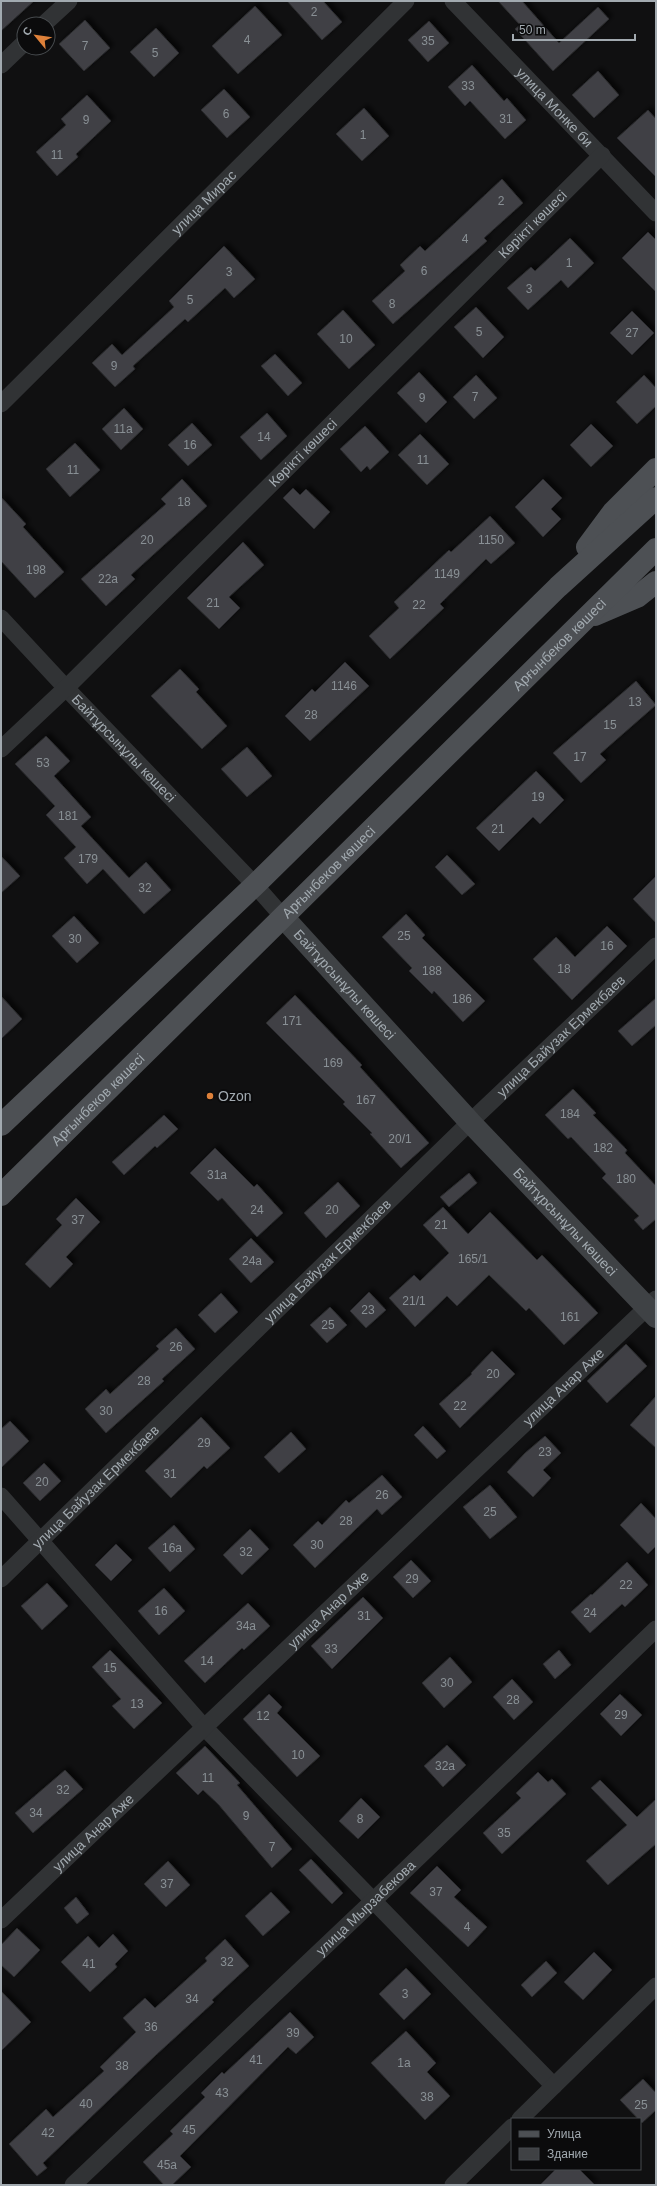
<svg xmlns="http://www.w3.org/2000/svg" width="657" height="2186" font-family="Arial,sans-serif">
<style>
.building{fill:#3f4144;stroke:#2a2a2d;filter:url(#shadow)}
.lines{fill:none;stroke-linecap:round;stroke-linejoin:round}
.street{stroke:#313335;stroke-width:17}
.secondary{stroke:#3f4245;stroke-width:22}
.primary{stroke:#4d5054;stroke-width:22}
.poi-dot{fill:#de813a;stroke:#0b0b0c;stroke-width:1.5}
.labels{text-anchor:middle;stroke-width:4;stroke-linejoin:round;paint-order:stroke}
.number-label{font-size:12px;fill:#899095}
.street-label{font-size:14px;fill:#a2aab0;stroke:#0b0b0c}
.poi-label{font-size:14px;fill:#a2aab0;stroke:#0b0b0c;text-anchor:start}
</style>
<defs>
<filter id="shadow"><feDropShadow dx="3.5" dy="-3.5" stdDeviation="2" flood-color="#0009"/></filter>
</defs>
<rect width="100%" height="100%" fill="#101011"/>
<g class="building">
<path d="M1,1H34L1,31Z"/>
<path d="M287,1H323L342,22L322,40Z"/>
<path d="M498,1H522L559,43L598,7L609,19L553,71L515,29L520,25Z"/>
<path d="M255,6L282,35L238,74L212,46Z"/>
<path d="M85,20L110,48L84,71L59,44Z"/>
<path d="M429,21L449,43L428,62L408,40Z"/>
<path d="M156,28L179,53L154,77L130,52Z"/>
<path d="M472,65L504,101L507,98L526,120L505,139L470,101L465,106L448,87Z"/>
<path d="M598,71L619,95L594,118L572,95Z"/>
<path d="M224,89L250,117L227,138L201,110Z"/>
<path d="M87,95L111,121L76,154L78,157L57,176L36,152L66,125L61,119Z"/>
<path d="M364,108L389,136L362,161L336,134Z"/>
<path d="M648,110L656,119V177L617,138Z"/>
<path d="M502,179L523,203L484,238L487,241L393,324L372,301L405,271L400,265L420,246L425,251Z"/>
<path d="M648,232L656,240V292L622,258Z"/>
<path d="M570,238L594,263L568,288L561,280L528,310L507,288L531,267L535,271Z"/>
<path d="M224,246L255,279L234,298L225,288L188,322L185,319L133,366L135,369L115,387L92,363L112,344L122,355L174,307L169,301Z"/>
<path d="M476,307L504,337L483,358L454,327Z"/>
<path d="M343,310L375,345L349,369L317,334Z"/>
<path d="M632,311L654,333L632,355L610,333Z"/>
<path d="M275,354L302,383L288,396L261,366Z"/>
<path d="M419,372L447,402L426,423L397,393Z"/>
<path d="M476,375L497,398L474,419L453,397Z"/>
<path d="M644,375L656,388V406L637,424L616,402Z"/>
<path d="M124,408L143,429L121,450L102,429Z"/>
<path d="M267,413L287,436L261,460L240,437Z"/>
<path d="M192,423L212,445L188,466L168,445Z"/>
<path d="M591,424L613,446L591,467L570,445Z"/>
<path d="M365,426L389,452L370,470L367,466L361,472L340,449Z"/>
<path d="M420,434L449,464L427,485L398,455Z"/>
<path d="M75,443L100,470L70,497L46,469Z"/>
<path d="M182,479L207,506L131,575L135,579L106,606L81,579L166,504L161,499Z"/>
<path d="M543,479L562,498L551,509L561,519L543,537L515,507Z"/>
<path d="M293,488L300,495L306,489L330,512L314,529L283,498Z"/>
<path d="M1,497L26,524L23,527L64,572L35,598L1,561Z"/>
<path d="M490,516L515,543L491,564L486,559L440,604L444,608L390,659L369,636L399,608L394,602L449,550L451,552Z"/>
<path d="M243,542L264,565L229,597L240,608L219,629L187,598Z"/>
<path d="M345,662L369,686L310,741L285,716L312,689L315,692Z"/>
<path d="M180,669L199,689L196,692L227,726L202,749L151,696Z"/>
<path d="M636,681L656,705L600,754L606,760L581,783L553,753Z"/>
<path d="M46,736L70,761L54,776L91,817L81,826L129,878L146,862L171,890L144,914L103,869L87,884L64,858L76,847L46,815L55,806L15,764Z"/>
<path d="M247,747L272,776L247,797L221,769Z"/>
<path d="M536,771L564,800L540,824L533,817L499,851L476,828Z"/>
<path d="M447,855L475,884L462,895L435,867Z"/>
<path d="M1,856L20,876L1,893Z"/>
<path d="M656,876V923L633,899Z"/>
<path d="M406,914L425,935L422,938L485,1001L463,1022L434,991L432,994L409,971L412,968L382,937Z"/>
<path d="M74,916L99,943L77,963L52,936Z"/>
<path d="M607,926L627,946L572,1000L533,959L556,937L575,957Z"/>
<path d="M295,995L362,1065L360,1067L429,1143L401,1168L370,1134L372,1133L343,1104L345,1102L266,1023Z"/>
<path d="M1,996L22,1019L1,1039Z"/>
<path d="M656,998V1025L632,1046L618,1031Z"/>
<path d="M573,1089L596,1113L593,1115L627,1150L625,1153L656,1186V1219L643,1230L634,1220L639,1216L602,1178L606,1174L571,1137L568,1139L545,1115Z"/>
<path d="M164,1115L178,1129L157,1148L155,1146L124,1175L112,1162Z"/>
<path d="M215,1148L254,1187L257,1184L283,1213L257,1237L222,1198L218,1201L190,1173Z"/>
<path d="M469,1173L477,1183L449,1207L440,1197Z"/>
<path d="M338,1182L360,1206L326,1238L304,1213Z"/>
<path d="M76,1198L100,1222L66,1257L73,1264L50,1288L25,1264L62,1225L56,1219Z"/>
<path d="M443,1207L468,1234L490,1212L537,1260L542,1255L598,1313L564,1345L529,1308L526,1311L489,1275L457,1306L447,1296L415,1327L389,1298L414,1275L420,1281L449,1253L423,1225Z"/>
<path d="M251,1238L274,1262L251,1283L229,1259Z"/>
<path d="M369,1292L386,1310L366,1328L350,1311Z"/>
<path d="M221,1293L238,1312L215,1333L198,1315Z"/>
<path d="M330,1307L347,1325L327,1343L310,1325Z"/>
<path d="M176,1328L195,1349L162,1379L164,1381L106,1433L85,1409L106,1389L110,1394L159,1349L156,1346Z"/>
<path d="M626,1344L647,1366L607,1403L587,1381Z"/>
<path d="M492,1351L515,1374L460,1428L439,1404L472,1374L471,1373Z"/>
<path d="M656,1396V1448L630,1425Z"/>
<path d="M201,1417L230,1448L207,1469L204,1466L171,1498L145,1471Z"/>
<path d="M10,1421L29,1441L1,1468V1429Z"/>
<path d="M423,1426L446,1451L437,1459L414,1435Z"/>
<path d="M291,1432L306,1449L279,1473L264,1457Z"/>
<path d="M545,1436L561,1453L543,1470L551,1478L533,1497L507,1472L525,1453Z"/>
<path d="M44,1463L61,1481L40,1501L23,1483Z"/>
<path d="M382,1475L402,1497L382,1515L377,1509L315,1568L293,1545L318,1521L322,1525L346,1500L349,1503Z"/>
<path d="M490,1485L517,1517L490,1539L463,1507Z"/>
<path d="M641,1503L656,1519V1546L648,1554L620,1525Z"/>
<path d="M174,1525L195,1549L170,1572L148,1548Z"/>
<path d="M250,1529L269,1549L242,1575L223,1555Z"/>
<path d="M116,1544L132,1560L111,1581L95,1565Z"/>
<path d="M411,1560L431,1581L413,1598L393,1577Z"/>
<path d="M627,1562L648,1585L625,1607L622,1604L590,1633L571,1612L591,1594L592,1595Z"/>
<path d="M47,1583L68,1606L42,1630L21,1606Z"/>
<path d="M164,1588L185,1611L159,1635L138,1611Z"/>
<path d="M363,1597L383,1618L332,1669L311,1646Z"/>
<path d="M248,1603L270,1626L244,1650L242,1648L205,1683L184,1661Z"/>
<path d="M110,1650L162,1703L134,1729L112,1706L121,1699L92,1667Z"/>
<path d="M559,1650L571,1665L555,1679L543,1664Z"/>
<path d="M450,1657L472,1682L444,1708L422,1683Z"/>
<path d="M512,1679L533,1702L514,1720L493,1697Z"/>
<path d="M269,1694L282,1707L277,1713L320,1756L297,1777L243,1719Z"/>
<path d="M620,1694L642,1715L621,1736L600,1714Z"/>
<path d="M447,1745L466,1765L443,1787L424,1766Z"/>
<path d="M205,1746L240,1783L237,1785L292,1849L272,1868L218,1804L203,1790L198,1795L176,1773Z"/>
<path d="M65,1770L83,1789L33,1833L15,1813Z"/>
<path d="M538,1772L548,1782L552,1779L566,1794L502,1854L483,1833L521,1798L516,1793Z"/>
<path d="M600,1780L637,1817L656,1799V1844L608,1885L586,1861L627,1825L591,1788Z"/>
<path d="M361,1798L380,1817L358,1839L339,1821Z"/>
<path d="M311,1859L343,1893L332,1904L299,1870Z"/>
<path d="M168,1861L190,1885L166,1907L144,1884Z"/>
<path d="M437,1866L461,1890L454,1897L487,1927L468,1947L410,1893Z"/>
<path d="M271,1892L290,1912L263,1936L245,1916Z"/>
<path d="M76,1897L89,1914L77,1924L64,1908Z"/>
<path d="M17,1928L40,1950L14,1977L1,1965V1945Z"/>
<path d="M113,1934L128,1951L115,1964L117,1967L90,1992L61,1962L88,1936L99,1948Z"/>
<path d="M225,1939L249,1966L212,2000L214,2002L156,2055L43,2163L47,2168L37,2176L9,2144L46,2109L53,2117L104,2071L100,2067L136,2032L123,2018L145,1998L155,2008L207,1961L205,1958Z"/>
<path d="M594,1952L612,1970L583,2000L564,1982Z"/>
<path d="M546,1961L557,1973L532,1997L521,1985Z"/>
<path d="M406,1968L431,1994L404,2020L379,1994Z"/>
<path d="M1,1991L31,2022L1,2051Z"/>
<path d="M290,2012L314,2037L296,2054L288,2047L180,2156L191,2167L172,2185H164L143,2162L173,2134L170,2131L205,2097L201,2093L222,2072L224,2074Z"/>
<path d="M406,2031L436,2063L427,2072L450,2096L425,2120L371,2063Z"/>
<path d="M643,2079L656,2093V2110L642,2123L620,2100Z"/>
<path d="M556,2169H579L595,2185H540Z"/>
</g>
<g class="lines">
<g class="street">
<path id="s1" d="M453,1L656,213"/>
<path d="M44,24L69,1"/>
<path d="M1,65L24,43"/>
<path id="s2" d="M1,404L406,1"/>
<path id="s3" d="M1,618L66,688L255,885L284,918"/>
<path id="s4" d="M1,749L66,688L602,155"/>
<path d="M1,1496L204,1727L554,2086"/>
<path id="s5" d="M1,1579L470,1122L656,946"/>
<path id="s6" d="M1,1920L656,1299"/>
<path d="M520,2119L656,1986"/>
<path id="s7" d="M73,2185L374,1900L656,1629"/>
<path d="M453,2185L512,2127"/>
</g>
<path class="secondary" id="s8" d="M284,918L470,1122L656,1317"/>
<g class="primary">
<path d="M587,547L613,512L656,469"/>
<path d="M595,615L637,597L656,582"/>
<path d="M1,1125L255,885L558,587L656,498"/>
<path id="s9" d="M1,1195L656,549"/>
</g>
</g>
<circle class="poi-dot" cx="210" cy="1096" r="4"/>
<g class="labels">
<g class="number-label">
<text x="314" y="16">2</text>
<text x="247" y="44">4</text>
<text x="428" y="45">35</text>
<text x="85" y="50">7</text>
<text x="155" y="57">5</text>
<text x="468" y="90">33</text>
<text x="226" y="118">6</text>
<text x="506" y="123">31</text>
<text x="86" y="124">9</text>
<text x="363" y="139">1</text>
<text x="57" y="159">11</text>
<text x="501" y="205">2</text>
<text x="465" y="243">4</text>
<text x="569" y="267">1</text>
<text x="424" y="275">6</text>
<text x="229" y="276">3</text>
<text x="529" y="293">3</text>
<text x="190" y="304">5</text>
<text x="392" y="308">8</text>
<text x="479" y="336">5</text>
<text x="632" y="337">27</text>
<text x="346" y="343">10</text>
<text x="114" y="370">9</text>
<text x="475" y="401">7</text>
<text x="422" y="402">9</text>
<text x="123" y="433">11а</text>
<text x="264" y="441">14</text>
<text x="190" y="449">16</text>
<text x="423" y="464">11</text>
<text x="73" y="474">11</text>
<text x="184" y="506">18</text>
<text x="147" y="544">20</text>
<text x="491" y="544">1150</text>
<text x="36" y="574">198</text>
<text x="447" y="578">1149</text>
<text x="108" y="583">22а</text>
<text x="213" y="607">21</text>
<text x="419" y="609">22</text>
<text x="344" y="690">1146</text>
<text x="635" y="706">13</text>
<text x="311" y="719">28</text>
<text x="610" y="729">15</text>
<text x="580" y="761">17</text>
<text x="43" y="767">53</text>
<text x="538" y="801">19</text>
<text x="68" y="820">181</text>
<text x="498" y="833">21</text>
<text x="88" y="863">179</text>
<text x="145" y="892">32</text>
<text x="404" y="940">25</text>
<text x="75" y="943">30</text>
<text x="607" y="950">16</text>
<text x="564" y="973">18</text>
<text x="432" y="975">188</text>
<text x="462" y="1003">186</text>
<text x="292" y="1025">171</text>
<text x="333" y="1067">169</text>
<text x="366" y="1104">167</text>
<text x="570" y="1118">184</text>
<text x="400" y="1143">20/1</text>
<text x="603" y="1152">182</text>
<text x="217" y="1179">31а</text>
<text x="626" y="1183">180</text>
<text x="257" y="1214">24</text>
<text x="332" y="1214">20</text>
<text x="78" y="1224">37</text>
<text x="441" y="1229">21</text>
<text x="473" y="1263">165/1</text>
<text x="252" y="1265">24а</text>
<text x="414" y="1305">21/1</text>
<text x="368" y="1314">23</text>
<text x="570" y="1321">161</text>
<text x="328" y="1329">25</text>
<text x="176" y="1351">26</text>
<text x="493" y="1378">20</text>
<text x="144" y="1385">28</text>
<text x="460" y="1410">22</text>
<text x="106" y="1415">30</text>
<text x="204" y="1447">29</text>
<text x="545" y="1456">23</text>
<text x="170" y="1478">31</text>
<text x="42" y="1486">20</text>
<text x="382" y="1499">26</text>
<text x="490" y="1516">25</text>
<text x="346" y="1525">28</text>
<text x="317" y="1549">30</text>
<text x="172" y="1552">16а</text>
<text x="246" y="1556">32</text>
<text x="412" y="1583">29</text>
<text x="626" y="1589">22</text>
<text x="161" y="1615">16</text>
<text x="590" y="1617">24</text>
<text x="364" y="1620">31</text>
<text x="246" y="1630">34а</text>
<text x="331" y="1653">33</text>
<text x="207" y="1665">14</text>
<text x="110" y="1672">15</text>
<text x="447" y="1687">30</text>
<text x="513" y="1704">28</text>
<text x="137" y="1708">13</text>
<text x="621" y="1719">29</text>
<text x="263" y="1720">12</text>
<text x="298" y="1759">10</text>
<text x="445" y="1770">32а</text>
<text x="208" y="1782">11</text>
<text x="63" y="1794">32</text>
<text x="36" y="1817">34</text>
<text x="246" y="1820">9</text>
<text x="360" y="1823">8</text>
<text x="504" y="1837">35</text>
<text x="272" y="1851">7</text>
<text x="167" y="1888">37</text>
<text x="436" y="1896">37</text>
<text x="467" y="1931">4</text>
<text x="227" y="1966">32</text>
<text x="89" y="1968">41</text>
<text x="405" y="1998">3</text>
<text x="192" y="2003">34</text>
<text x="151" y="2031">36</text>
<text x="293" y="2037">39</text>
<text x="256" y="2064">41</text>
<text x="404" y="2067">1а</text>
<text x="122" y="2070">38</text>
<text x="222" y="2097">43</text>
<text x="427" y="2101">38</text>
<text x="86" y="2108">40</text>
<text x="641" y="2109">25</text>
<text x="189" y="2134">45</text>
<text x="48" y="2137">42</text>
<text x="167" y="2169">45а</text>
</g>
<g class="street-label">
<text dy="5" stroke="none"><textPath href="#s1" startOffset="147">улица Монке би</textPath></text>
<text dy="5" stroke="none"><textPath href="#s2" startOffset="286">улица Мирас</textPath></text>
<text dy="5" stroke="none"><textPath href="#s4" startOffset="747">Көрікті көшесі</textPath></text>
<text dy="5" stroke="none"><textPath href="#s4" startOffset="423">Көрікті көшесі</textPath></text>
<text dy="5" stroke="none"><textPath href="#s9" startOffset="784">Арғынбеков көшесі</textPath></text>
<text dy="5" stroke="none"><textPath href="#s3" startOffset="179">Байтұрсынұлы көшесі</textPath></text>
<text dy="5" stroke="none"><textPath href="#s9" startOffset="460">Арғынбеков көшесі</textPath></text>
<text dy="5" stroke="none"><textPath href="#s8" startOffset="90">Байтұрсынұлы көшесі</textPath></text>
<text dy="5" stroke="none"><textPath href="#s5" startOffset="780">улица Байузак Ермекбаев</textPath></text>
<text dy="5" stroke="none"><textPath href="#s9" startOffset="136">Арғынбеков көшесі</textPath></text>
<text dy="5" stroke="none"><textPath href="#s8" startOffset="414">Байтұрсынұлы көшесі</textPath></text>
<text dy="5" stroke="none"><textPath href="#s5" startOffset="456">улица Байузак Ермекбаев</textPath></text>
<text dy="5" stroke="none"><textPath href="#s6" startOffset="775">улица Анар Аже</textPath></text>
<text dy="5" stroke="none"><textPath href="#s5" startOffset="132">улица Байузак Ермекбаев</textPath></text>
<text dy="5" stroke="none"><textPath href="#s6" startOffset="451">улица Анар Аже</textPath></text>
<text dy="5" stroke="none"><textPath href="#s6" startOffset="127">улица Анар Аже</textPath></text>
<text dy="5" stroke="none"><textPath href="#s7" startOffset="403">улица Мырзабекова</textPath></text>
</g>
<g class="poi-label">
<text x="218" y="1101">Ozon</text>
</g>
</g>
<rect width="657" height="2186" fill="none" stroke="#a2aab0" stroke-width="4"/>
<rect x="511" y="2118" width="130" height="52" fill="#0b0b0c" stroke="#474b4e"/>
<rect x="519" y="2131" width="20" height="6" fill="#4d5054" stroke="#474b4e"/>
<text x="547" y="2138" font-size="12" fill="#a2aab0">Улица</text>
<rect x="519" y="2148" width="20" height="12" fill="#3f4144" stroke="#474b4e"/>
<text x="547" y="2158" font-size="12" fill="#a2aab0">Здание</text>
<g transform="translate(36 36) rotate(299)"><circle r="19" fill="#0b0b0c" stroke="#474b4e"/>
<path d="M0-3L7 15L0 10L-7 15Z" fill="#de813a"/>
<text y="-6" font-size="11" font-weight="bold" text-anchor="middle" fill="#a2aab0">С</text>
</g>
<path d="M513 34v6h122v-6" fill="none" stroke="#a2aab0" stroke-width="2"/>
<text x="519" y="34" font-size="12" fill="#a2aab0" stroke="#0b0b0c" stroke-width="3" paint-order="stroke">50 m</text>
</svg>
